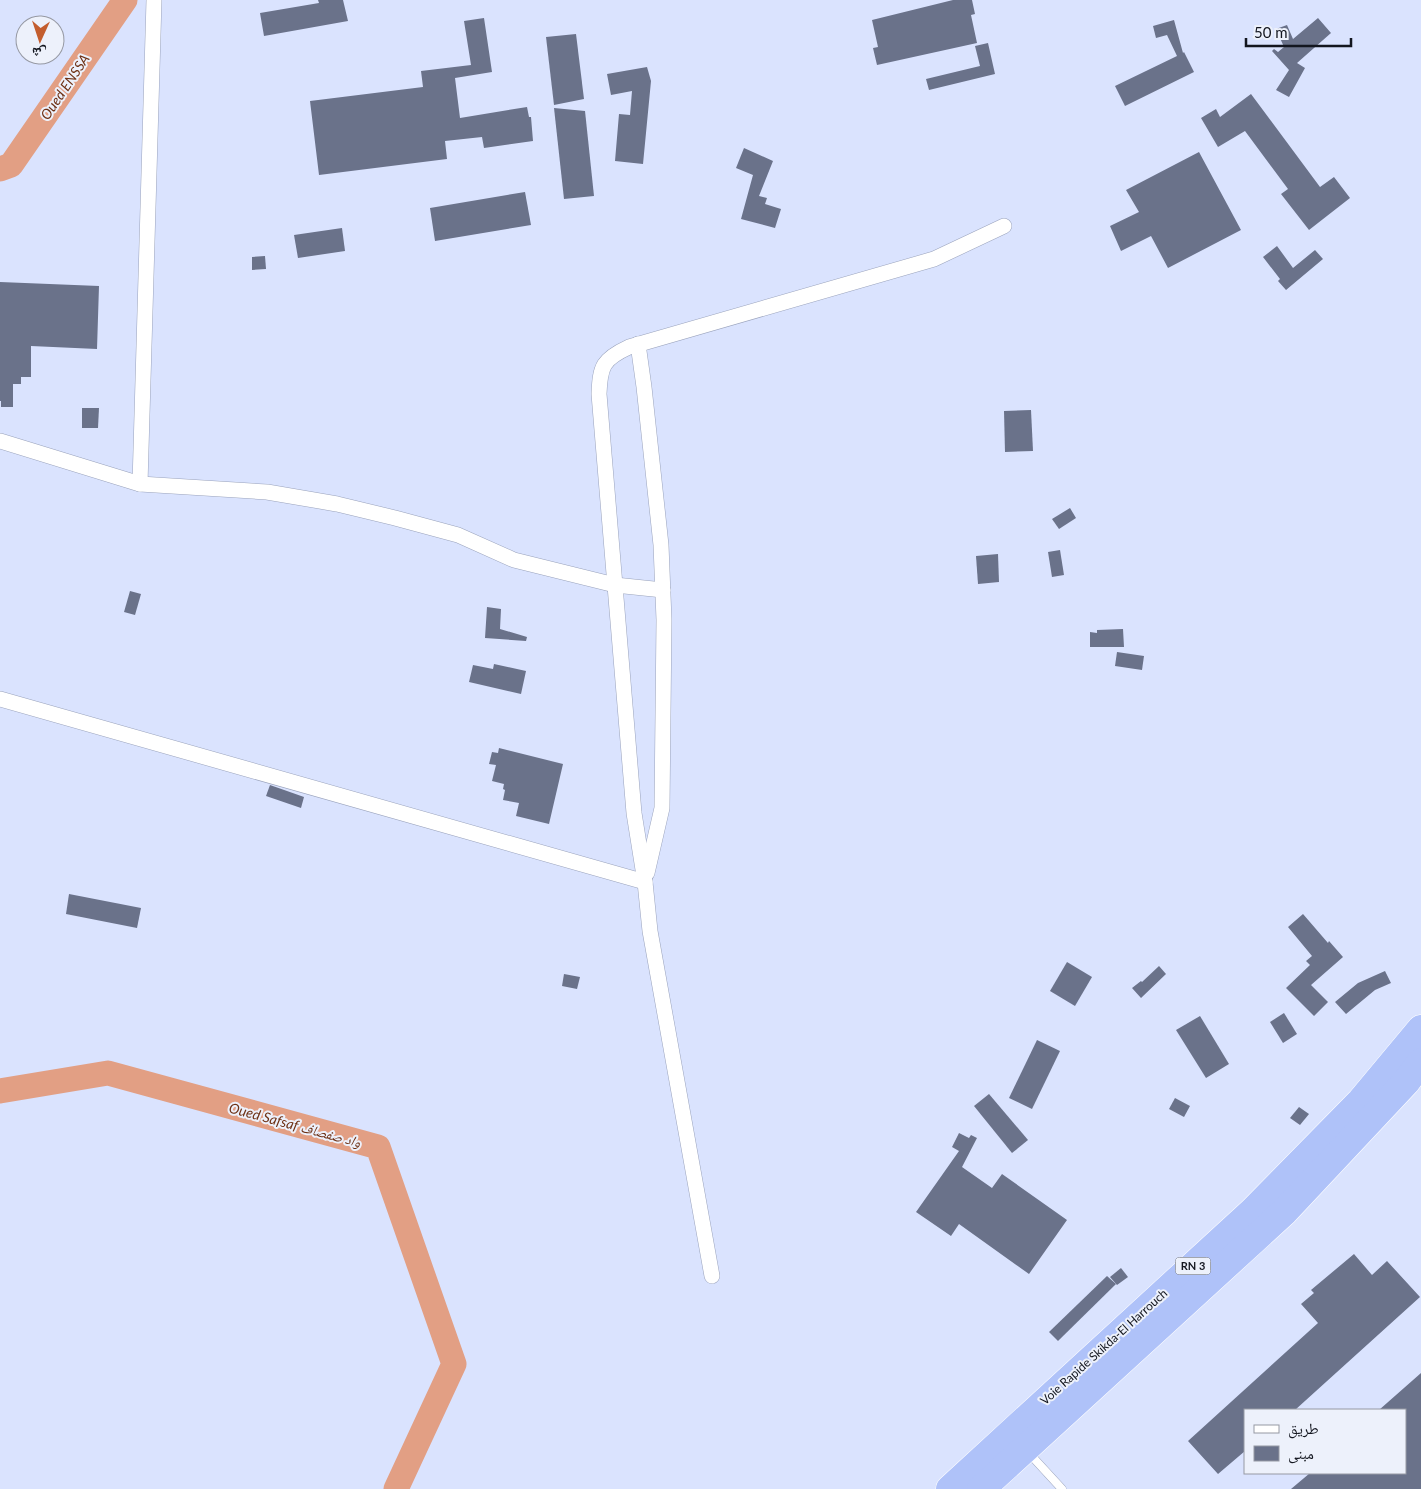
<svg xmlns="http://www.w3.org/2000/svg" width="1421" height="1489" font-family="Lato,'Noto Naskh Arabic',sans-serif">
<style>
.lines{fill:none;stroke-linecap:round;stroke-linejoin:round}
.river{stroke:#e29f84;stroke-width:25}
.building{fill:#6a728a}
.lane-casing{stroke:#9aa3bc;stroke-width:9}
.street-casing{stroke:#9aa3bc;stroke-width:16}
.highway-casing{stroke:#fff;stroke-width:29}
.lane{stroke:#fff;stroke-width:8}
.street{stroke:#fff;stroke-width:15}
.highway{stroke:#afc2f9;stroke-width:28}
.labels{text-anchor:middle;stroke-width:4;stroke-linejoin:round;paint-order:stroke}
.shield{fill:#edf1fb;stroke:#545861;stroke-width:1}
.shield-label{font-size:11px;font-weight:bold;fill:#13161f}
.street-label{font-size:12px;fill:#13161f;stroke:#edf1fb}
.water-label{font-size:14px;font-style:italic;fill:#6e3115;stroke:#edf1fb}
</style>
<rect width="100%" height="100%" fill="#dae3fe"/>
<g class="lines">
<g class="river">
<path d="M0,169L11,165L125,0"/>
<path d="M0,1091L108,1073L378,1147L454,1364L396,1489"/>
</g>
</g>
<g class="building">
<path d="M318,0H343L348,21L264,36L260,13L319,3Z"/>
<path d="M953,0H972L975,14L971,15L977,43L877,65L873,48L878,47L872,20Z"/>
<path d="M484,18L492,72L455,78L460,118L527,107L529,117H531L533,141L484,148L482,137L445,141L447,159L319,175L310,101L423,87L421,71L471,65L464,21Z"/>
<path d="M1318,18L1331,33L1297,63L1305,68L1289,97L1276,90L1289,70L1272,51L1274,49L1278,52L1284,47L1276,29L1287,25L1293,39Z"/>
<path d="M1174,20L1183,53L1184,52L1194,72L1125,106L1115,86L1177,56L1167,35L1156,38L1153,26Z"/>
<path d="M576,34L584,99L554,105L546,37Z"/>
<path d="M988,43L995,74L929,90L926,79L980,66L975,46Z"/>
<path d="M647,67L651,81L643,164L615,161L619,114L630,115L632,91L611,95L607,74Z"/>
<path d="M1251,94L1320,187L1334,177L1350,198L1309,230L1281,194L1288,189L1245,131L1218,147L1201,118L1216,109L1220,117Z"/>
<path d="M554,108L585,111L594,196L564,199Z"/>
<path d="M744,148L773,161L759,196L767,198L765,204L781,209L775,228L741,219L753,175L736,168Z"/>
<path d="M1199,152L1241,230L1168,268L1151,236L1121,251L1110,226L1139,212L1126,190Z"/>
<path d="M525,192L531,225L435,241L430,208Z"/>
<path d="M342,228L345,251L298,258L294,235Z"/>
<path d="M1277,246L1293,268L1315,250L1323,259L1286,290L1278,281L1280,279L1263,257Z"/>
<path d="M265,256L266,269L252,270V257Z"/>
<path d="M0,282L99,286L97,349L31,346V377H21V384H13V407H1V401H0Z"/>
<path d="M82,408H99L98,428H82Z"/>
<path d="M1031,410L1033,451L1005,452L1004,411Z"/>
<path d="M1070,508L1076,518L1059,529L1052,519Z"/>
<path d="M1060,550L1064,575L1052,577L1048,552Z"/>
<path d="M998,554L999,582L978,584L976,556Z"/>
<path d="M130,591L141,594L135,615L124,612Z"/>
<path d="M487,607L501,609L500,629L527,637L526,641L485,638Z"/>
<path d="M1123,629L1124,647H1090V632L1097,633V630Z"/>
<path d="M1117,652L1144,656L1142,670L1115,666Z"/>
<path d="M494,664L526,671L521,694L469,682L473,665L493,669Z"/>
<path d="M499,748L563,764L549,824L516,816L519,803L503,800L505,790L503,789L504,784L492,781L496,765L489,764L492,752L498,753Z"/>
<path d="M270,785L304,797L301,808L266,796Z"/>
<path d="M69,894L141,908L137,928L66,914Z"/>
<path d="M1303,914L1328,943L1329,941L1343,957L1311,985L1328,1002L1314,1016L1286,988L1310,965L1306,961L1312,956L1288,927Z"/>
<path d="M1067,962L1092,977L1075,1006L1050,991Z"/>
<path d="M1159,966L1166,974L1141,998L1132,988L1141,981L1142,982Z"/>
<path d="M1385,971L1391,983L1375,990L1346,1014L1335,1002L1358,983Z"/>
<path d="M564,974L580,977L577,989L562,986Z"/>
<path d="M1284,1013L1297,1034L1283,1043L1270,1022Z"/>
<path d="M1200,1016L1229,1064L1206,1078L1176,1030Z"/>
<path d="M1037,1040L1060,1051L1032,1109L1009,1098Z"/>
<path d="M989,1094L1028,1140L1012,1153L974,1106Z"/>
<path d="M1175,1098L1190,1106L1184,1117L1169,1109Z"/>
<path d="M1299,1107L1309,1114L1300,1125L1290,1118Z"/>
<path d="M959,1133L969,1138L971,1135L977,1138L962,1167L992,1188L1002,1174L1067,1220L1029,1274L959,1224L951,1236L916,1212L959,1151L952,1147Z"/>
<path d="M1354,1254L1372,1275L1387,1261L1420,1297L1295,1410H1245V1451L1218,1474L1188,1441L1318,1323L1301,1304L1314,1293L1311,1290Z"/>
<path d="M1121,1268L1128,1277L1117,1285L1110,1277Z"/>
<path d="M1107,1276L1116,1284L1058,1341L1049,1332Z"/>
<path d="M1421,1373V1489H1291L1310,1473H1405V1410H1379Z"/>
</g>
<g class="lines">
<g class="lane-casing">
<path id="lane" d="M1028,1452L1062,1489"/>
</g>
<g class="street-casing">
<g id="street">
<path d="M638,344L644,387L661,545L664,620L662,808L647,873"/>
<path d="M0,441L140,484L267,492L337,504L395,518L458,535L514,560L615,585L663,590"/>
<path d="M140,484L154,0"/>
<path d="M0,699L645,882"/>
<path d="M712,1276L650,931L645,882L634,813L599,394C600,366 603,359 629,347L934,259L1004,226"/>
</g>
</g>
<g class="highway-casing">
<g id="highway">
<path d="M950,1489L1253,1211L1361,1101L1421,1029"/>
<path d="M981,1489L1284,1212L1406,1082L1421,1062"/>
</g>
</g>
<use href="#lane" class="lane"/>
<use href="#street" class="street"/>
<use href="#highway" class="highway"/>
</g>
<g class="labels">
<rect class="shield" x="1175.5" y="1257.5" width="35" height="17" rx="4"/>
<g class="shield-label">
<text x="1193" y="1270">RN 3</text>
</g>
<g class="street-label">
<text transform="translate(1104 1347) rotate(-42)" y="4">Voie Rapide Skikda-El Harrouch</text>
</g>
<g class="water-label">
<text transform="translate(65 87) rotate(-56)" y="5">Oued ENSSA</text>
<text transform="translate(295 1125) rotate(15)" y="5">Oued Safsaf واد صفصاف</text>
</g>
</g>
<rect x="1244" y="1409" width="162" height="65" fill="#edf1fb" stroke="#9699a3"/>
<rect x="1254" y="1425" width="25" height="8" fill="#ffffff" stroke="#9699a3"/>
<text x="1288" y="1434" font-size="15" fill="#13161f">طريق</text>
<rect x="1254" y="1446" width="25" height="15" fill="#6a728a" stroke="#9699a3"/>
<text x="1288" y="1459" font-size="15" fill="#13161f">مبنى</text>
<g transform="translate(40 40) rotate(183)"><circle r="24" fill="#edf1fb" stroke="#9699a3"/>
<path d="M0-4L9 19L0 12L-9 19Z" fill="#c35d2e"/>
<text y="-8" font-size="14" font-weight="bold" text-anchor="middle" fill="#13161f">ش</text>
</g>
<path d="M1246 38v8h105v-8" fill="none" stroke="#13161f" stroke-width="2.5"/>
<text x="1254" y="38" font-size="15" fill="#13161f" stroke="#edf1fb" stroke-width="4" paint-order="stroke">50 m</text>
</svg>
